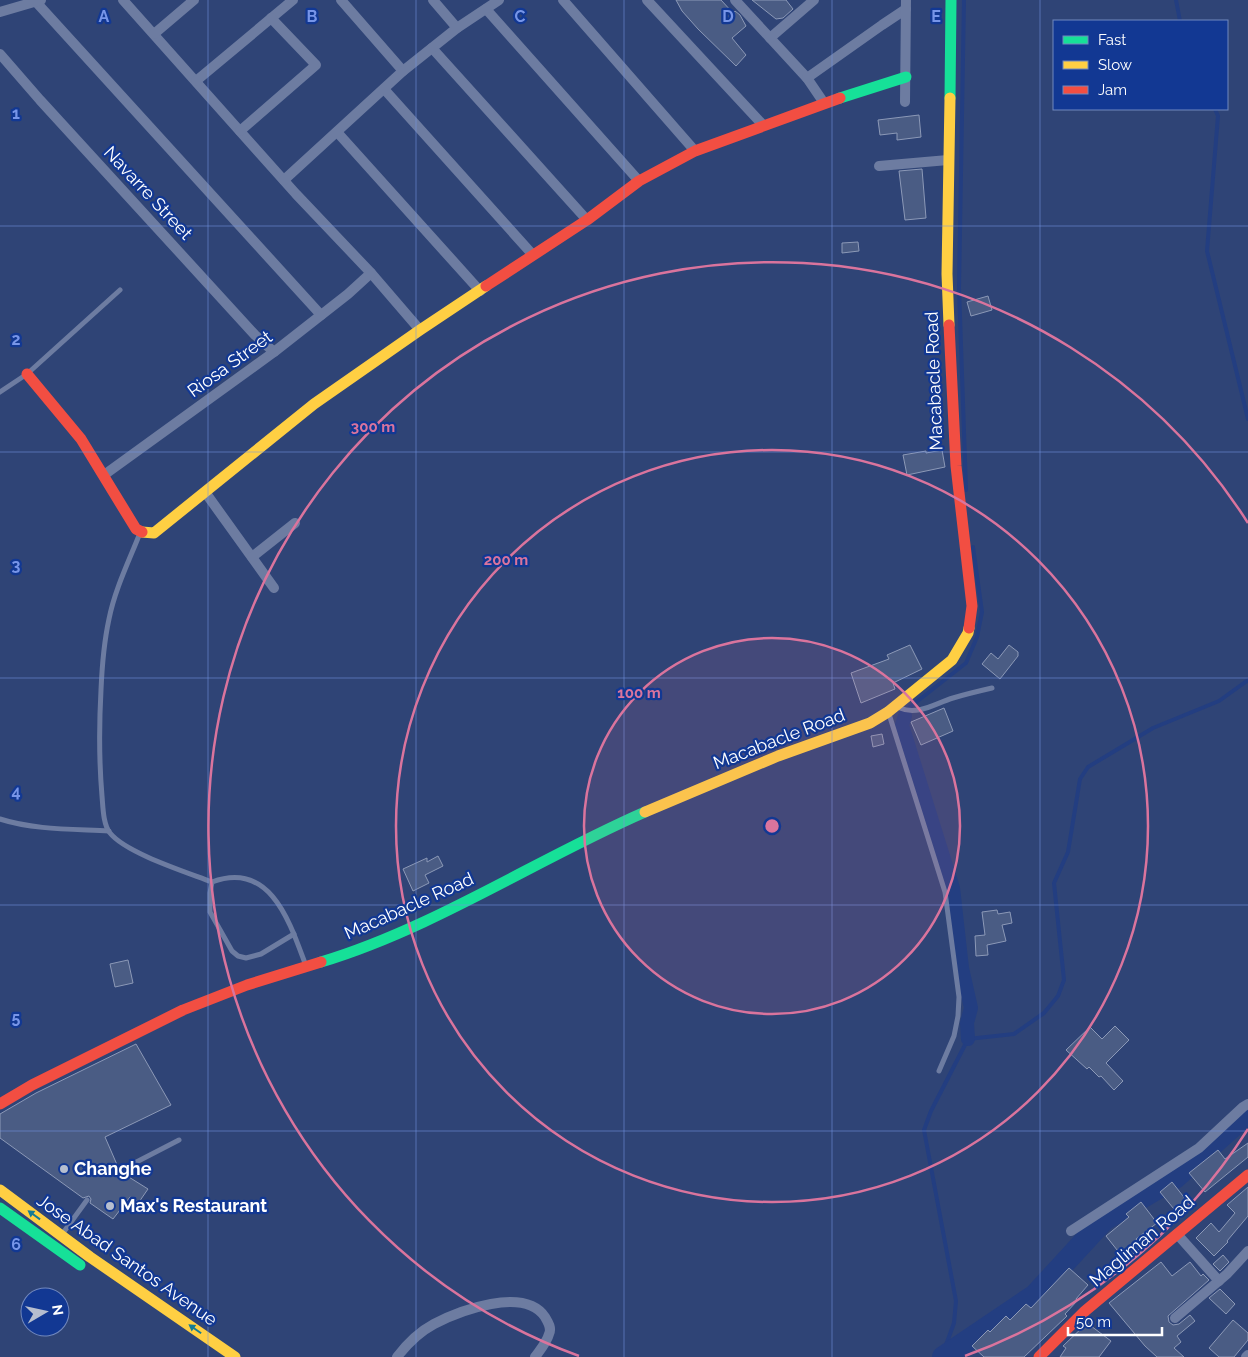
<svg xmlns="http://www.w3.org/2000/svg" width="1248" height="1357" font-family="Raleway,sans-serif">
<style>
.lines{fill:none;stroke-linecap:round;stroke-linejoin:round}
.stream{stroke:#233e81;stroke-width:4}
.canal{stroke:#233e81;stroke-width:14}
.river{stroke:#233e81;stroke-width:22}
.building{fill:#4a5c84;stroke:#8c99b7}
.lane{stroke:#6d7ca1;stroke-width:5}
.street{stroke:#6d7ca1;stroke-width:10}
.fast{stroke:#16e098;stroke-width:11}
.slow{stroke:#ffcf43;stroke-width:11}
.jam{stroke:#f24e42;stroke-width:11}
.oneway{fill:#147b95}
.grid{fill:none;stroke:#7795e8;stroke-width:1;stroke-opacity:0.55}
.ring{fill:none;stroke:#da749d;stroke-width:2.5}
.poi-dot{fill:#b6becf;stroke:#123893;stroke-width:2}
.labels{text-anchor:middle;stroke-width:4.5;stroke-linejoin:round;paint-order:stroke}
.street-label{font-size:18px;fill:#fff;stroke:#123893}
.poi-label{font-size:18px;font-weight:bold;fill:#fff;stroke:#123893;text-anchor:start}
.grid-label{font-size:16px;text-anchor:middle;font-weight:bold;fill:#7795e8;stroke:#123893;stroke-width:4.5;stroke-linejoin:round;paint-order:stroke}
.centre{fill:#da749d;stroke:#123893;stroke-width:2.5}
.ring-label{font-size:15px;text-anchor:middle;font-weight:bold;fill:#da749d;stroke:#123893;stroke-width:4.5;stroke-linejoin:round;paint-order:stroke}
</style>
<rect width="100%" height="100%" fill="#2f4476"/>
<g class="lines">
<g class="stream">
<path d="M964,0L959,288L966,490"/>
<path d="M1176,0L1180,21"/>
<path d="M1215,109L1218,116L1207,251L1248,419"/>
<path d="M905,716L910,707L966,663L977,637L982,612L973,547"/>
<path d="M953,888L958,935"/>
<path d="M944,1356L946,1345L954,1323L956,1301L924,1130L931,1111L968,1039L1014,1034L1044,1013L1058,996L1064,980L1054,883L1068,852L1080,779L1088,767L1153,728L1219,701L1248,680"/>
</g>
<path class="canal" d="M905,716L902,725L953,888L962,968L971,1008L967,1023L968,1039"/>
<path class="river" d="M943,1357L1035,1295L1104,1220L1175,1178L1248,1113"/>
</g>
<g class="building">
<path d="M676,0H721L733,13L735,11L740,15L746,26L732,38L746,55L736,66L698,29L682,11Z"/>
<path d="M752,0H786L793,9L783,18L776,19Z"/>
<path d="M919,115L921,137L897,140V133L880,135L878,120Z"/>
<path d="M922,169L926,218L905,220L899,171Z"/>
<path d="M858,242L859,251L842,253V243Z"/>
<path d="M988,296L992,310L971,316L967,302Z"/>
<path d="M942,450L945,467L907,475L903,455L926,451V453Z"/>
<path d="M910,645L922,669L893,683L895,689L861,703L851,673L889,659L887,655Z"/>
<path d="M1009,645L1018,652V656L1000,679L982,664L991,653L998,659Z"/>
<path d="M944,708L953,731L921,745L911,722Z"/>
<path d="M882,734L884,744L873,747L871,736Z"/>
<path d="M438,856L443,866L425,875L429,883L413,891L403,869L427,858V862Z"/>
<path d="M997,910L998,914L1010,912L1012,923L1002,925L1006,941L987,945L988,955L976,956L975,936L985,935L982,912Z"/>
<path d="M128,960L133,983L115,987L110,964Z"/>
<path d="M1115,1026L1129,1040L1106,1063L1123,1081L1114,1090L1101,1076L1099,1077L1089,1067L1087,1069L1066,1050L1090,1027L1102,1039Z"/>
<path d="M136,1044L171,1105L105,1137L118,1167L115,1169V1173L119,1175L124,1174L148,1189L139,1202L130,1197L113,1219L90,1203L91,1199L89,1196L83,1198L0,1138V1114L36,1093Z"/>
<path d="M1248,1143V1157L1205,1192L1189,1173L1218,1150L1225,1159Z"/>
<path d="M1172,1182L1190,1205L1178,1214L1160,1192Z"/>
<path d="M1248,1187V1216L1227,1241L1228,1242L1214,1256L1196,1238L1211,1223L1219,1232L1235,1213L1227,1205Z"/>
<path d="M1141,1202L1157,1223L1136,1239L1142,1247L1125,1260L1106,1236L1129,1217L1126,1214Z"/>
<path d="M1223,1255L1229,1262L1220,1271L1213,1264Z"/>
<path d="M1161,1262L1172,1276L1190,1262L1201,1276L1203,1274L1209,1280L1168,1316L1169,1322L1173,1325L1179,1324L1190,1315L1195,1321L1177,1336L1181,1342L1174,1348L1184,1357H1157L1145,1346L1109,1303Z"/>
<path d="M1069,1268L1088,1285L1076,1299L1077,1301L1065,1314L1067,1316L1024,1357H984L972,1346L988,1330L990,1332L1006,1316L1010,1320L1026,1304L1031,1308Z"/>
<path d="M1220,1289L1235,1304L1226,1314L1209,1298Z"/>
<path d="M1233,1320L1248,1333V1340L1234,1357H1219L1209,1348Z"/>
<path d="M1087,1323L1111,1341L1099,1357H1060L1066,1348L1063,1346Z"/>
</g>
<g class="lines">
<g class="lane">
<path d="M0,392L27,374L120,290"/>
<path d="M140,533C129,561 115,589 109,619C104,642 102,666 101,690C99,726 99,761 102,796C103,807 103,824 110,833C126,853 186,872 212,882C271,860 290,923 306,966"/>
<path d="M898,705L900,708C918,716 936,703 953,698C966,694 979,691 992,688"/>
<path d="M889,714L945,892L959,997L958,1016L954,1036L939,1071"/>
<path d="M0,819C34,830 73,829 109,831"/>
<path d="M212,882L210,893V912L232,951L238,956L246,958L261,954L294,934"/>
<path d="M119,1171L179,1140"/>
<path d="M63,1233L87,1200"/>
</g>
<g class="street">
<path d="M123,0L296,194L371,273L420,330"/>
<path d="M341,0L403,71"/>
<path d="M433,0L457,28"/>
<path d="M563,0L695,151"/>
<path d="M647,0L763,125"/>
<path d="M735,0L807,78L824,103"/>
<path d="M36,2L321,315"/>
<path d="M486,9L639,181"/>
<path d="M0,12L41,0"/>
<path d="M154,34L194,0"/>
<path d="M770,38L814,0"/>
<path d="M432,48L587,220"/>
<path d="M0,54L40,100L255,335L274,352"/>
<path d="M807,78L882,25L906,9"/>
<path d="M196,81L293,0"/>
<path d="M384,89L533,255"/>
<path d="M905,102L906,0"/>
<path d="M240,131L316,65L271,18"/>
<path d="M337,132L480,291"/>
<path d="M879,166L948,160"/>
<path d="M284,180L403,71L457,28L499,0"/>
<path d="M104,475L274,352L348,294L371,273"/>
<path d="M205,492L274,588"/>
<path d="M252,557L295,523"/>
<path d="M1071,1231L1199,1148L1243,1107L1248,1104"/>
<path d="M1177,1234L1219,1281"/>
<path d="M1175,1318L1227,1274L1248,1251"/>
<path d="M397,1357C407,1344 419,1332 434,1324C459,1311 524,1286 545,1317C548,1322 552,1328 549,1334C547,1342 540,1350 535,1357"/>
<path d="M1246,1357L1248,1355"/>
</g>
<g class="fast">
<path d="M840,98L906,77"/>
<path d="M950,98L951,0"/>
<path d="M321,962C434,928 537,859 645,812"/>
<path d="M0,1208L80,1265"/>
</g>
<g class="slow">
<path d="M949,325L947,274L950,98"/>
<path d="M142,532L154,533L314,404L420,330L486,286"/>
<path d="M645,812L778,756L870,723L888,712L952,660L968,633L969,628"/>
<path d="M0,1190L90,1257L235,1357"/>
</g>
<g class="jam">
<path d="M486,286L587,220L639,181L695,151L840,98"/>
<path d="M949,325L956,466L972,606L969,628"/>
<path d="M27,374L81,439L136,529L142,532"/>
<path d="M0,1104L32,1085L183,1010L247,985L321,962"/>
<path d="M1039,1357L1085,1311L1248,1175"/>
</g>
</g>
<defs><path id="oneway-solid" d="M-6-.8H1V-3.2L6.5 0L1 3.2V.8H-6Z" transform="scale(1.25)"/></defs>
<g class="oneway">
<use href="#oneway-solid" transform="translate(34 1215) rotate(-144)"/>
<use href="#oneway-solid" transform="translate(195 1329) rotate(-145)"/>
</g>
<path class="grid" d="M208,0V1357M416,0V1357M624,0V1357M832,0V1357M1040,0V1357M0,226H1248M0,452H1248M0,678H1248M0,905H1248M0,1131H1248"/>
<circle cx="772" cy="826" r="188" fill="#da749d" fill-opacity=".12"/>
<g class="ring">
<circle cx="772" cy="826" r="188"/>
<circle cx="772" cy="826" r="376"/>
<path d="M1248 1129A564 564 0 0 1 965 1356M579 1356A564 564 0 1 1 1248 523"/>
</g>
<g class="poi-dot">
<circle cx="64" cy="1169" r="5"/>
<circle cx="110" cy="1206" r="5"/>
</g>
<g class="labels">
<g class="street-label">
<text transform="translate(148 193) rotate(47)" y="6">Navarre Street</text>
<text transform="translate(230 364) rotate(-36)" y="6">Riosa Street</text>
<text transform="translate(934 381) rotate(-92)" y="6">Macabacle Road</text>
<text transform="translate(779 739) rotate(-21)" y="6">Macabacle Road</text>
<text transform="translate(409 906) rotate(-24)" y="6">Macabacle Road</text>
<text transform="translate(1142 1241) rotate(-40)" y="6">Magliman Road</text>
<text transform="translate(127 1260) rotate(35)" y="6">Jose Abad Santos Avenue</text>
</g>
<g class="poi-label">
<text x="74" y="1175">Changhe</text>
<text x="120" y="1212">Max's Restaurant</text>
</g>
</g>
<g class="grid-label">
<text x="104" y="22">A</text>
<text x="312" y="22">B</text>
<text x="520" y="22">C</text>
<text x="728" y="22">D</text>
<text x="936" y="22">E</text>
<text x="16" y="119">1</text>
<text x="16" y="345">2</text>
<text x="16" y="571">3</text>
<text x="16" y="797">4</text>
<text x="16" y="1023">5</text>
<text x="16" y="1250">6</text>
</g>
<circle cx="772" cy="826" r="8" class="centre"/>
<g class="ring-label">
<text x="373" y="432">300 m</text>
<text x="506" y="565">200 m</text>
<text x="639" y="698">100 m</text>
</g>
<rect x="1053" y="20" width="175" height="90" fill="#123893" stroke="#7188be"/>
<rect x="1063" y="36" width="25" height="8" fill="#16e098" stroke="#7188be"/>
<text x="1098" y="45" font-size="15" fill="#ffffff">Fast</text>
<rect x="1063" y="61" width="25" height="8" fill="#ffcf43" stroke="#7188be"/>
<text x="1098" y="70" font-size="15" fill="#ffffff">Slow</text>
<rect x="1063" y="86" width="25" height="8" fill="#f24e42" stroke="#7188be"/>
<text x="1098" y="95" font-size="15" fill="#ffffff">Jam</text>
<g transform="translate(45 1312) rotate(81)"><circle r="24" fill="#123893" stroke="#7188be"/>
<path d="M0-4L9 19L0 12L-9 19Z" fill="#b6becf"/>
<text y="-8" font-size="14" font-weight="bold" text-anchor="middle" fill="#ffffff">N</text>
</g>
<path d="M1068 1327v8h94v-8" fill="none" stroke="#ffffff" stroke-width="2.5"/>
<text x="1076" y="1327" font-size="15" fill="#ffffff" stroke="#123893" stroke-width="4" paint-order="stroke">50 m</text>
</svg>
